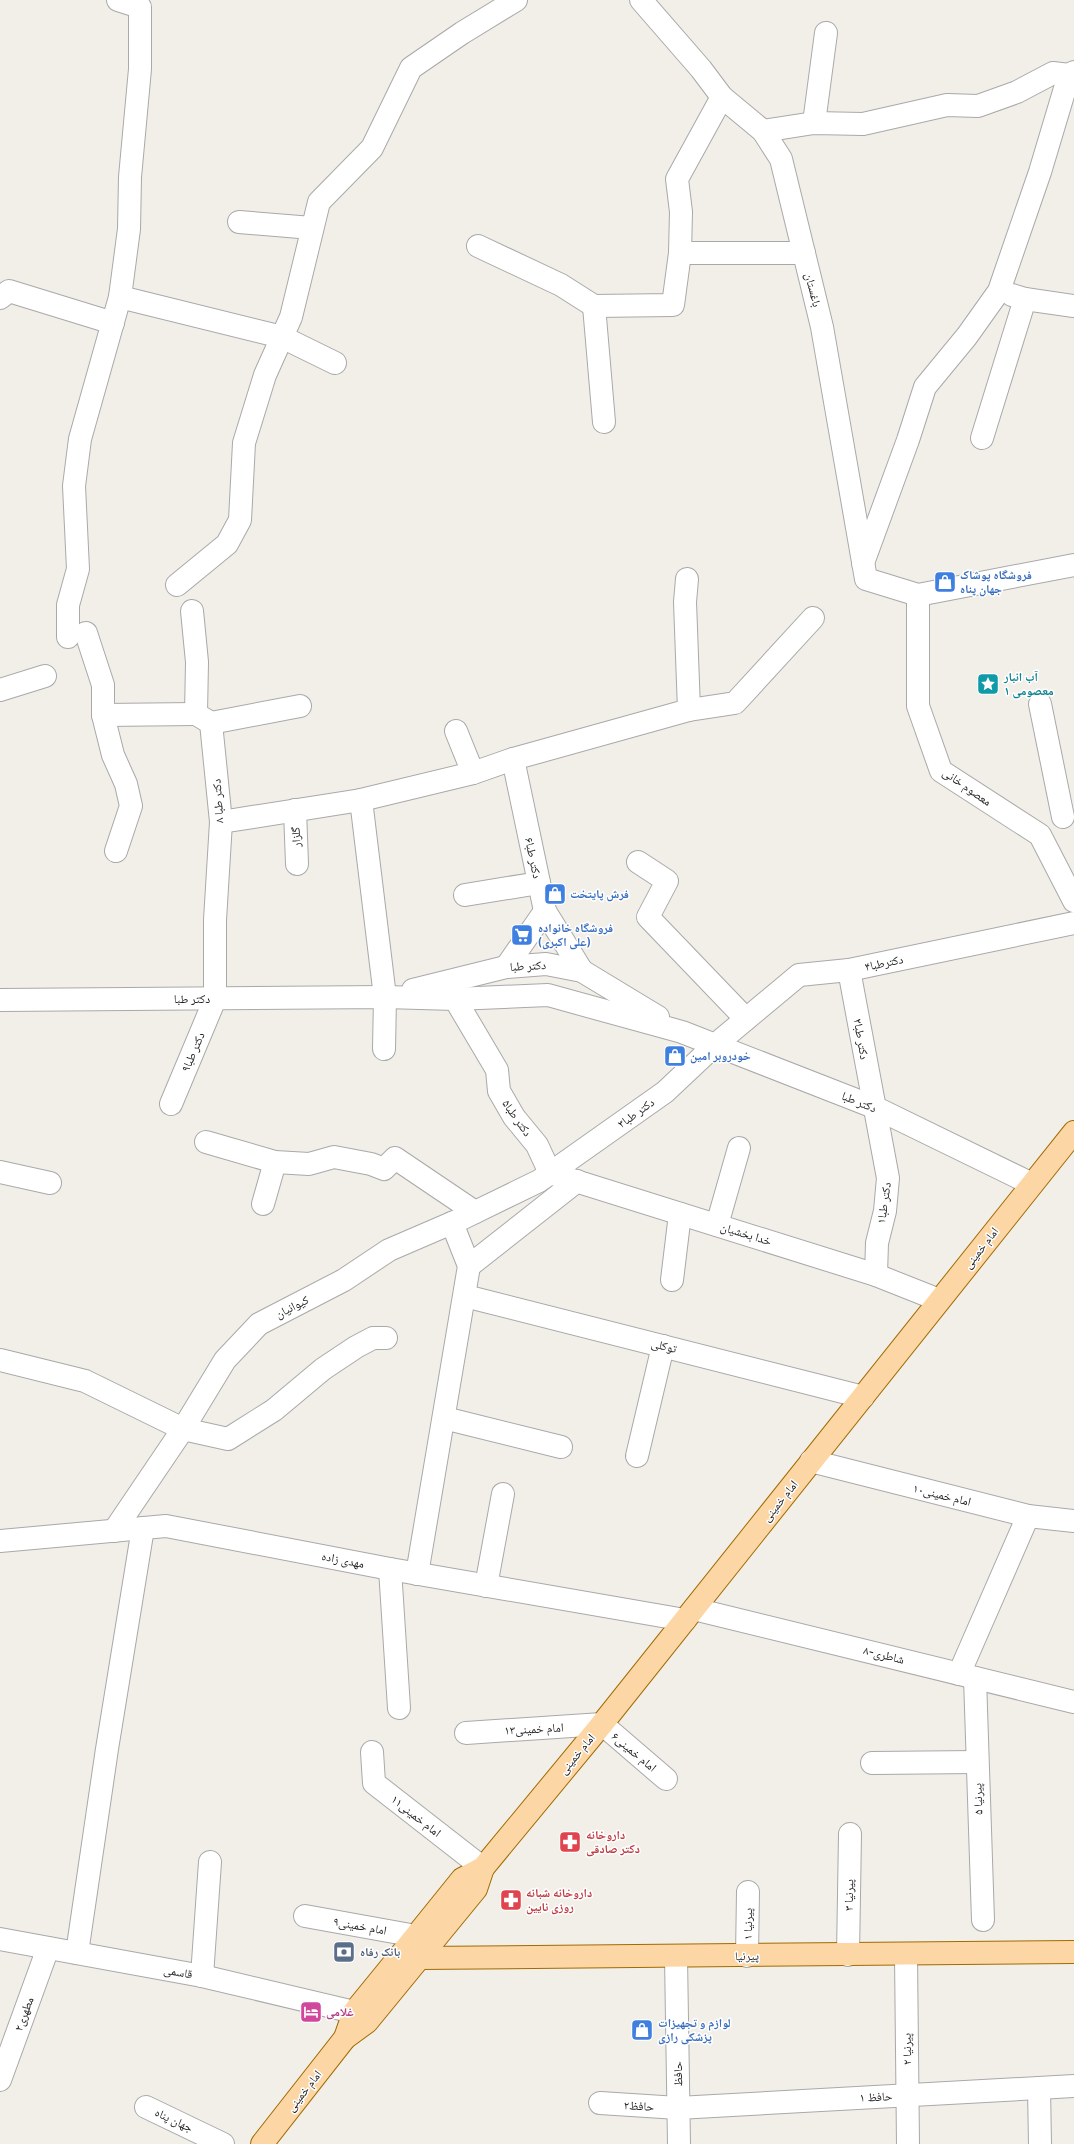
<svg xmlns="http://www.w3.org/2000/svg" width="1074" height="2144" font-family="Cabin,'Noto Naskh Arabic',sans-serif">
<style>
.lines{fill:none;stroke-linecap:round;stroke-linejoin:round}
.minor-casing{stroke:#a9a9a9;stroke-width:24}
.major-casing{stroke:#a06b00;stroke-width:24}
.minor{stroke:#fff;stroke-width:22}
.major{stroke:#fcd6a4;stroke-width:22}
.labels{text-anchor:middle;stroke-width:3;stroke-linejoin:round;paint-order:stroke}
.street-label{font-size:12px;fill:#222;stroke:#fff}
.shop-label{font-size:12px;font-weight:bold;fill:#366cbe;stroke:#fff;text-anchor:start}
.culture-label{font-size:12px;font-weight:bold;fill:#0d838f;stroke:#fff;text-anchor:start}
.health-label{font-size:12px;font-weight:bold;fill:#be3a42;stroke:#fff;text-anchor:start}
.service-label{font-size:12px;font-weight:bold;fill:#4e5e75;stroke:#fff;text-anchor:start}
.hotel-label{font-size:12px;font-weight:bold;fill:#b23c85;stroke:#fff;text-anchor:start}
</style>
<rect width="100%" height="100%" fill="#f2efe9"/>
<g class="lines">
<g class="minor-casing">
<g id="minor">
<path d="M641,0L701,69L722,97L763,131L781,159L822,327L866,579L918,595L1074,565"/>
<path d="M814,123L826,33"/>
<path d="M763,131L814,123L863,124L947,105L978,106L1017,92L1053,73L1069,75"/>
<path d="M239,222L312,228"/>
<path d="M478,246L561,285L594,306L673,305L680,253L681,212L677,179L722,97"/>
<path d="M680,253H804"/>
<path d="M1012,295L1025,299L1074,306"/>
<path d="M120,297L282,337L335,363"/>
<path d="M0,298L9,291L113,323"/>
<path d="M594,306L604,422"/>
<path d="M982,438L1025,299"/>
<path d="M863,563L908,440L925,387L967,336L999,291L1040,172L1069,75L1074,72"/>
<path d="M177,585L227,544L240,520L244,443L265,375L291,317L319,202L372,148L411,68L462,33L516,0"/>
<path d="M918,595V706L941,771L1040,835L1074,901"/>
<path d="M86,633L103,685V715L113,755L126,784L131,806L116,851"/>
<path d="M68,637V605L78,569L74,486L80,439L120,297L129,229L130,177L140,69V7L118,0"/>
<path d="M0,690L45,676"/>
<path d="M1040,704L1063,817"/>
<path d="M689,710L735,703L813,618"/>
<path d="M103,715L196,714"/>
<path d="M211,723L300,706"/>
<path d="M456,731L473,773"/>
<path d="M513,759L545,911L582,971"/>
<path d="M361,800L385,997L384,1049"/>
<path d="M295,810L297,864"/>
<path d="M221,822L361,800L473,773L513,759L689,710L685,602L687,579"/>
<path d="M638,862L667,881L648,917L746,1019"/>
<path d="M465,895L539,883"/>
<path d="M506,967L545,911"/>
<path d="M849,970L888,1178L885,1211L877,1243L876,1275"/>
<path d="M413,990L506,967L546,964L582,971L658,1017"/>
<path d="M455,999L497,1070L499,1091L514,1117L537,1145L550,1173"/>
<path d="M0,1000L385,997L455,999L548,995L682,1032L874,1107L1032,1184"/>
<path d="M171,1104L215,999V920L221,822L211,723L196,714L197,662L192,611"/>
<path d="M206,1142L275,1162L309,1164L334,1157L371,1164L384,1169L395,1158L475,1212"/>
<path d="M0,1172L50,1183"/>
<path d="M550,1173L876,1275L939,1300"/>
<path d="M263,1204L275,1162"/>
<path d="M717,1225L739,1148"/>
<path d="M469,1266L577,1181"/>
<path d="M672,1280L680,1214"/>
<path d="M465,1296L863,1397"/>
<path d="M0,1360L85,1381L183,1429L228,1439L274,1410L323,1369L356,1347L373,1338H386"/>
<path d="M444,1418L561,1447"/>
<path d="M637,1456L663,1346"/>
<path d="M811,1461L1028,1516L1074,1521"/>
<path d="M114,1531L183,1429L225,1360L259,1324L344,1280L389,1250L461,1219L539,1181L665,1092L715,1045L799,975L849,970L1074,923"/>
<path d="M0,1541L166,1526L390,1569L685,1620"/>
<path d="M390,1569L399,1708"/>
<path d="M417,1574L469,1266L452,1223"/>
<path d="M486,1586L503,1494"/>
<path d="M694,1609L1074,1702"/>
<path d="M959,1674L1028,1516"/>
<path d="M975,1678L983,1920"/>
<path d="M466,1733L602,1724L666,1779"/>
<path d="M372,1752L374,1783L483,1868"/>
<path d="M872,1763L977,1762"/>
<path d="M305,1916L416,1936"/>
<path d="M0,1939L202,1976L354,2012"/>
<path d="M77,1953L107,1749L143,1528"/>
<path d="M848,1955L850,1834"/>
<path d="M906,1955L908,2144"/>
<path d="M747,1956L748,1892"/>
<path d="M676,1957L679,2144"/>
<path d="M202,1976L210,1862"/>
<path d="M0,2080L48,1948"/>
<path d="M1039,2088L1040,2144"/>
<path d="M600,2103L678,2108L1074,2086"/>
<path d="M146,2107L223,2144"/>
</g>
</g>
<g class="major-casing">
<g id="major">
<path d="M419,1958L1074,1952"/>
<path d="M345,2038L354,2012L416,1936L462,1879L483,1868"/>
<path d="M262,2144L345,2038L367,2022L476,1889L483,1868L602,1724L1074,1132"/>
</g>
</g>
<use href="#minor" class="minor"/>
<use href="#major" class="major"/>
</g>
<defs>
<g id="shop-square" transform="scale(1.15)"><rect x="-9" y="-9" width="18" height="18" rx="4" fill="#3f7fe0" stroke="#fff"/><path d="M-5-2.5h2.3a2.7 3.5 0 0 1 5.4 0H5L5.5 6h-11ZM-1.5-2.5h3a1.5 2.3 0 0 0-3 0Z" fill="#fff"/></g>
<g id="sight-square" transform="scale(1.15)"><rect x="-9" y="-9" width="18" height="18" rx="4" fill="#0f9aa8" stroke="#fff"/><path d="M0-6L1.8-2.2L6-1.7L2.9 1.2L3.7 5.4L0 3.3L-3.7 5.4L-2.9 1.2L-6-1.7L-1.8-2.2Z" fill="#fff"/></g>
<g id="supermarket-square" transform="scale(1.15)"><rect x="-9" y="-9" width="18" height="18" rx="4" fill="#3f7fe0" stroke="#fff"/><path d="M-6-5.5h2.5l.6 2H6L4.5 2H-2.5L-4.4-4H-6ZM-1.5 3.2a1.3 1.3 0 1 0 .1 0ZM3 3.2a1.3 1.3 0 1 0 .1 0Z" fill="#fff"/></g>
<g id="pharmacy-square" transform="scale(1.15)"><rect x="-9" y="-9" width="18" height="18" rx="4" fill="#e0444e" stroke="#fff"/><path d="M-2-6h4v4h4v4h-4v4h-4v-4h-4v-4h4Z" fill="#fff"/></g>
<g id="bank-square" transform="scale(1.15)"><rect x="-9" y="-9" width="18" height="18" rx="4" fill="#5c6f8a" stroke="#fff"/><path d="M-6-4H6V4H-6ZM0-2.3a2.3 2.3 0 1 0 0 4.6a2.3 2.3 0 1 0 0-4.6Z" fill="#fff"/></g>
<g id="hotel-square" transform="scale(1.15)"><rect x="-9" y="-9" width="18" height="18" rx="4" fill="#d1479c" stroke="#fff"/><path d="M-6-4.5h1.5V1H6V5H4.5V3h-9V5H-6ZM-4 0a1.8 1.8 0 1 1 3.6 0ZM.5 0V-2.5h3Q6-2.5 6 0Z" fill="#fff"/></g>
</defs>
<g fill-rule="evenodd">
<use href="#shop-square" x="945" y="582"/>
<use href="#sight-square" x="988" y="684"/>
<use href="#shop-square" x="555" y="894"/>
<use href="#supermarket-square" x="522" y="935"/>
<use href="#shop-square" x="675" y="1056"/>
<use href="#pharmacy-square" x="570" y="1842"/>
<use href="#pharmacy-square" x="511" y="1900"/>
<use href="#bank-square" x="344" y="1952"/>
<use href="#hotel-square" x="311" y="2012"/>
<use href="#shop-square" x="642" y="2030"/>
</g>
<g class="labels">
<g class="street-label">
<text transform="translate(813 290) rotate(76)" y="4">باغستان</text>
<text transform="translate(967 787) rotate(35)" y="4">معصوم خانی</text>
<text transform="translate(218 801) rotate(-94)" y="4">دکتر طبا ۸</text>
<text transform="translate(296 837) rotate(-92)" y="4">گلزار</text>
<text transform="translate(533 858) rotate(78)" y="4">دکتر طبا۶</text>
<text transform="translate(884 963) rotate(-12)" y="4">دکترطبا۴</text>
<text transform="translate(528 966) rotate(-3)" y="4">دکتر طبا</text>
<text x="192" y="1003">دکتر طبا</text>
<text transform="translate(861 1039) rotate(80)" y="4">دکتر طبا۲</text>
<text transform="translate(193 1052) rotate(-67)" y="4">دکتر طبا۹</text>
<text transform="translate(859 1102) rotate(22)" y="4">دکتر طبا</text>
<text transform="translate(636 1113) rotate(-36)" y="4">دکتر طبا۳</text>
<text transform="translate(517 1118) rotate(55)" y="4">دکتر طبا۵</text>
<text transform="translate(884 1203) rotate(-82)" y="4">دکتر طبا۱</text>
<text transform="translate(746 1234) rotate(17)" y="4">خدا بخشیان</text>
<text transform="translate(981 1248) rotate(-52)" y="4">امام خمینی</text>
<text transform="translate(292 1307) rotate(-27)" y="4">کیوانیان</text>
<text transform="translate(664 1346) rotate(14)" y="4">توکلی</text>
<text transform="translate(942 1495) rotate(14)" y="4">امام خمینی۱۰</text>
<text transform="translate(780 1501) rotate(-51)" y="4">امام خمینی</text>
<text transform="translate(343 1560) rotate(11)" y="4">مهدی زاده</text>
<text transform="translate(884 1655) rotate(14)" y="4">۸-شاطری</text>
<text transform="translate(534 1729) rotate(-3)" y="4">امام خمینی۱۳</text>
<text transform="translate(634 1752) rotate(40)" y="4">امام خمینی۶</text>
<text transform="translate(577 1754) rotate(-50)" y="4">امام خمینی</text>
<text transform="translate(978 1799) rotate(-92)" y="4">پیرنیا ۵</text>
<text transform="translate(416 1816) rotate(38)" y="4">امام خمینی۱۱</text>
<text transform="translate(849 1895) rotate(-89)" y="4">پیرنیا ۳</text>
<text transform="translate(748 1924) rotate(-90)" y="4">پیرنیا ۱</text>
<text transform="translate(360 1926) rotate(10)" y="4">امام خمینی۹</text>
<text transform="translate(747 1956) rotate(-1)" y="4">پیرنیا</text>
<text transform="translate(178 1972) rotate(10)" y="4">قاسمی</text>
<text transform="translate(24 2014) rotate(-70)" y="4">مطهری۲</text>
<text transform="translate(907 2049) rotate(-91)" y="4">پیرنیا ۲</text>
<text transform="translate(678 2074) rotate(-91)" y="4">حافظ</text>
<text transform="translate(304 2091) rotate(-52)" y="4">امام خمینی</text>
<text transform="translate(876 2097) rotate(-3)" y="4">حافظ ۱</text>
<text transform="translate(639 2106) rotate(3)" y="4">حافظ۲</text>
<text transform="translate(174 2120) rotate(25)" y="4">جهان پناه</text>
</g>
<g class="shop-label">
<text x="960" y="579">فروشگاه پوشاک<tspan x="960" dy="14">جهان پناه</tspan></text>
<text x="570" y="898">فرش پایتخت</text>
<text x="538" y="932">فروشگاه خانواده<tspan x="538" dy="14">(علی اکبری)</tspan></text>
<text x="690" y="1060">خودروبر امین</text>
<text x="658" y="2027">لوازم و تجهیزات<tspan x="658" dy="14">پزشکی رازی</tspan></text>
</g>
<g class="culture-label">
<text x="1004" y="681">آب انبار<tspan x="1004" dy="14">معصومی ۱</tspan></text>
</g>
<g class="health-label">
<text x="586" y="1839">داروخانه<tspan x="586" dy="14">دکتر صادقی</tspan></text>
<text x="526" y="1897">داروخانه شبانه<tspan x="526" dy="14">روزی نایین</tspan></text>
</g>
<g class="service-label">
<text x="360" y="1956">بانک رفاه</text>
</g>
<g class="hotel-label">
<text x="326" y="2016">غلامی</text>
</g>
</g>
</svg>
